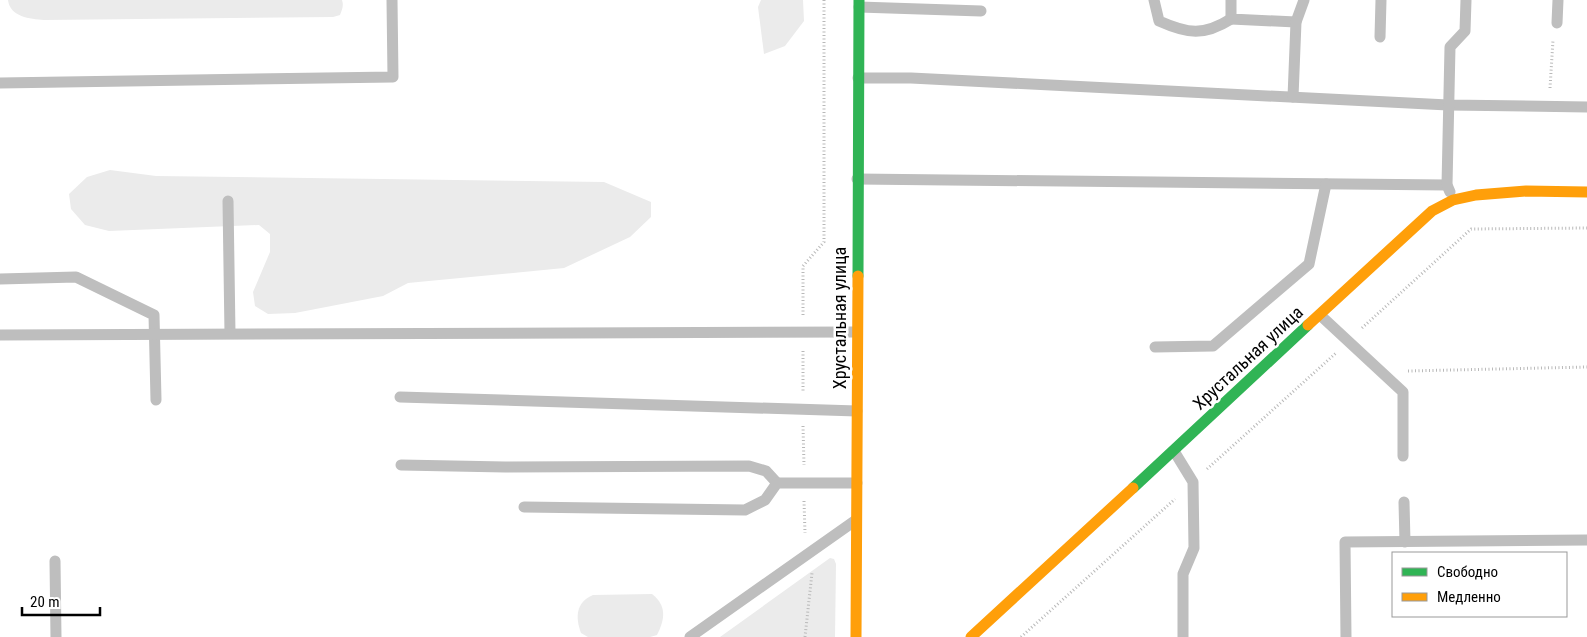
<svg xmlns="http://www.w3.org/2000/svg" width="1587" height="637" font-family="'Roboto Condensed',sans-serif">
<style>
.green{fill:#ebebeb}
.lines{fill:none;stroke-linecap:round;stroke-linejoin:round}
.path{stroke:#b9b9b9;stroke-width:3;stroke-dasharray:1 2.5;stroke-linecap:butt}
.lane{stroke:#bebebe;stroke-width:11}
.fast{stroke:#30b455;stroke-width:11}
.slow{stroke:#ff9f0a;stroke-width:11}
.labels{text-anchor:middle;stroke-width:5;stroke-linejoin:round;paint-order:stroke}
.street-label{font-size:18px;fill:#000;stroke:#fff}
</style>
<rect width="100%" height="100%" fill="#fff"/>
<g class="green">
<path d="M8,0H342C344,6 342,10 340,15L333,17L44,20C30,19 10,17 8,0Z"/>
<path d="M761,0H803L804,21L785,46L764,54L758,7Z"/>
<path d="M110,170L156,176L604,182L651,202V217L630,237L564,268L408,283L383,296L295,313L268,314L255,306L253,292L270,252V234L259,225L109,231L85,225L71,209L69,194L87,177Z"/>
<path d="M830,558L834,559L836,564L835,637H720Z"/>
<path d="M652,594C667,606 665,619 657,635L650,637H588L581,633C575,617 576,602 593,595Z"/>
</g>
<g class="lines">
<g class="path">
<path d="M1550,88L1553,40"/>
<path d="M803,315V266L824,242V0"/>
<path d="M1362,328L1471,229L1587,228"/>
<path d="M803,351V393"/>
<path d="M1408,371L1587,367"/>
<path d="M803,426L804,465"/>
<path d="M1207,469L1336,353"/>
<path d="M804,501L805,533"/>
<path d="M805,637L812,573"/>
<path d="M1021,637L1175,499"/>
</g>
<g class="lane">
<path d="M1154,0L1159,21C1188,34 1204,36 1231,19"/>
<path d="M1231,0V19L1296,22"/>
<path d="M859,7L981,11"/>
<path d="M1557,23L1558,0"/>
<path d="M1380,37L1381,0"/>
<path d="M858,78H911L1448,105L1587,107"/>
<path d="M0,83L393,77L392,0"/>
<path d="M1293,97L1296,22L1304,0"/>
<path d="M857,179L1447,185"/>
<path d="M1450,192L1447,185L1450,47L1465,31L1466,0"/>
<path d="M228,201L230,333"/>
<path d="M0,279L76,277L154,315L156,400"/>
<path d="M1320,315L1403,392V456"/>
<path d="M0,335L857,332"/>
<path d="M1155,347L1213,346L1309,264L1326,184"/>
<path d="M400,397L857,411"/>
<path d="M1174,451L1193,482L1194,548L1183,574V637"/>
<path d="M401,465L505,467L749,466L766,471L777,483"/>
<path d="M1404,502L1405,542"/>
<path d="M524,507L745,510L765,500L777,483H857"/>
<path d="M55,561L56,637"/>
<path d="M690,637L856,520"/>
<path d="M1346,637L1345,542L1587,540"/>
</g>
<g class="fast">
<path d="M858,276L859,0"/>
<path d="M1133,488L1308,325"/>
</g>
<g class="slow">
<path d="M1308,325L1432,211L1453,200L1476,195L1526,191L1587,192"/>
<path d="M856,637L858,276"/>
<path d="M971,637L1133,488"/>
</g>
</g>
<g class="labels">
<g class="street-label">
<text transform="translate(840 318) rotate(-90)" y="6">Хрустальная улица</text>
<text transform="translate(1248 358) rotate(-43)" y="6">Хрустальная улица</text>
</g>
</g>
<rect x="1392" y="552" width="175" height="65" fill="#ffffff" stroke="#999999"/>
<rect x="1402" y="568" width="25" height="8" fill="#30b455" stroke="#999999"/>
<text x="1437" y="577" font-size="15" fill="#000000">Свободно</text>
<rect x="1402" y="593" width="25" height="8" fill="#ff9f0a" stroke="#999999"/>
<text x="1437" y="602" font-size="15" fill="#000000">Медленно</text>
<path d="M22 607v8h78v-8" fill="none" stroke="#000000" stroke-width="2.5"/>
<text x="30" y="607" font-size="15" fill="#000000" stroke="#ffffff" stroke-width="4" paint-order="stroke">20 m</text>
</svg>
